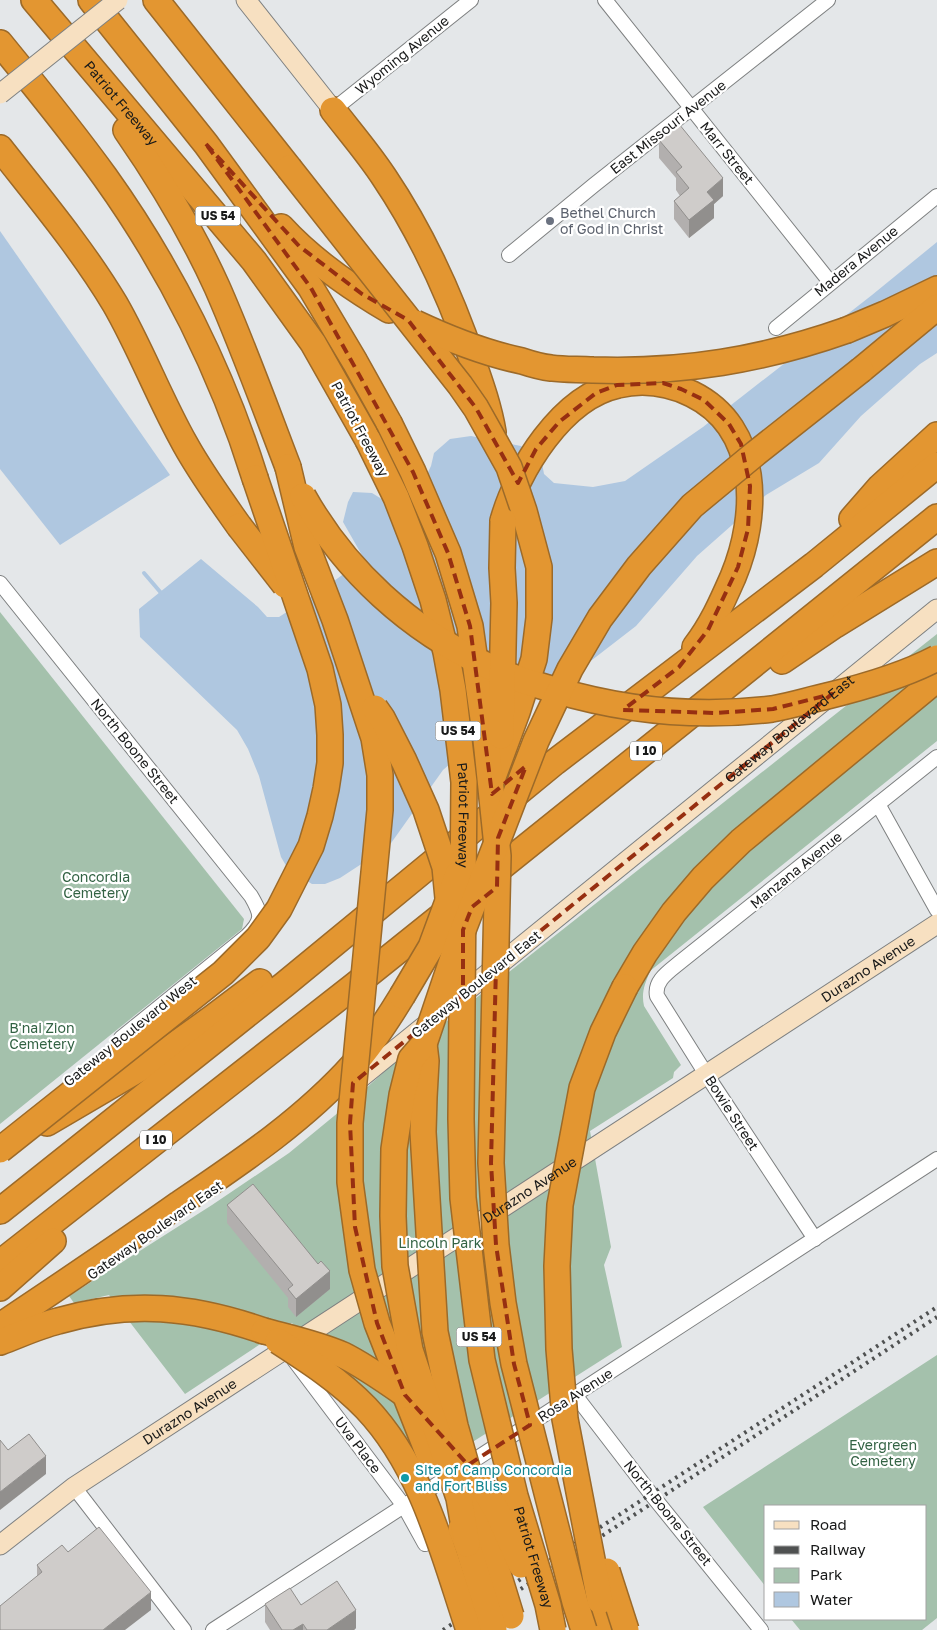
<svg xmlns="http://www.w3.org/2000/svg" width="937" height="1630" font-family="'Golos Text',sans-serif">
<style>
.green{fill:#a4c1ac}
.water{fill:#afc7e0}
.lines{fill:none;stroke-linecap:round;stroke-linejoin:round}
.stream{stroke:#afc7e0;stroke-width:4}
.street-casing{stroke:#7e8081;stroke-width:16}
.secondary-casing{stroke:#7e8081;stroke-width:21}
.highway-casing{stroke:#9c6a29;stroke-width:28}
.street{stroke:#fff;stroke-width:14}
.secondary{stroke:#f7e0c1;stroke-width:19}
.highway{stroke:#e39631;stroke-width:25}
.rail{stroke:#4f5151;stroke-width:4;stroke-dasharray:2.5 5;stroke-linecap:butt}
.secondary-bridge-casing{stroke:#7e8081;stroke-width:21;stroke-linecap:butt}
.highway-bridge-casing{stroke:#9c6a29;stroke-width:28;stroke-linecap:butt}
.secondary-bridge{stroke:#f7e0c1;stroke-width:19}
.highway-bridge{stroke:#e39631;stroke-width:25}
.wall{fill:#b2afae}
.shaded-wall{fill:#918f8d}
.building{fill:#cfccca;stroke:#918f8d}
.marked{fill:none;stroke:#972f11;stroke-width:4;stroke-dasharray:10 6;stroke-linejoin:round}
.worship-dot{fill:#6b7280;stroke:#fff;stroke-width:2}
.culture-dot{fill:#0f9aa8;stroke:#fff;stroke-width:2}
.labels{text-anchor:middle;stroke-width:4.5;stroke-linejoin:round;paint-order:stroke}
.shield{fill:#fff;stroke:#5d5e5e;stroke-width:1}
.shield-label{font-size:12px;font-weight:bold;fill:#181919}
.street-label{font-size:14px;fill:#181919;stroke:#fff}
.worship-label{font-size:14px;fill:#5b616d;stroke:#fff;text-anchor:start}
.park-label{font-size:14px;fill:#326243;stroke:#fff}
.culture-label{font-size:14px;fill:#0d838f;stroke:#fff;text-anchor:start}
</style>
<rect width="100%" height="100%" fill="#e4e7e9"/>
<g class="green">
<path d="M0,612L244,919L242,929L0,1124Z"/>
<path d="M937,634V741L650,971C645,984 641,992 644,1006L681,1065L674,1072L673,1078L590,1131L611,1247L604,1265L622,1347L411,1481L381,1436L292,1323L185,1394L109,1295L74,1303L69,1296L212,1205L289,1153L345,1107L395,1062Z"/>
<path d="M937,1355V1618L922,1630H800L791,1619H926V1506H766V1587L703,1507Z"/>
</g>
<g class="water">
<path d="M0,231L170,475L60,545L0,469Z"/>
<path d="M937,242V353L920,364L861,416L819,463L766,495L697,556L636,626L592,660L530,695L443,770L389,846L340,878L325,884H312L288,869L281,857L259,776L248,749L237,730L140,637L139,609L201,559L258,607L267,617H279L330,584L357,564L363,557L343,522L348,502L353,492L372,493L385,501L410,495L426,476L431,466L434,453L450,439L471,436L521,446L542,463L544,474L554,483L593,487L625,481L703,427L872,295Z"/>
</g>
<g class="lines">
<path class="stream" d="M144,573L162,594"/>
<g class="street-casing">
<g id="street">
<path d="M605,0L830,282"/>
<path d="M333,110L471,0"/>
<path d="M509,255L594,185L828,0"/>
<path d="M776,328L937,196"/>
<path d="M0,583L251,896C262,915 263,920 247,936L121,1038"/>
<path d="M878,804L937,910"/>
<path d="M815,1239L706,1074L657,996C654,981 668,972 679,963L937,757"/>
<path d="M294,1360L404,1506L425,1544"/>
<path d="M575,1395L651,1494L761,1630"/>
<path d="M74,1487L184,1630"/>
<path d="M213,1630L937,1159"/>
</g>
</g>
<g class="secondary-casing">
<g id="secondary">
<path d="M246,0L333,110"/>
<path id="s1" d="M454,1001L937,609"/>
<path d="M348,1088L433,1019"/>
<path id="s2" d="M0,1545L74,1487L937,924"/>
</g>
</g>
<g class="highway-casing">
<g id="highway">
<path id="s3" d="M34,0L254,261L313,343L368,440"/>
<path d="M91,0L206,144L311,288L355,362L389,423"/>
<path d="M156,0L289,168"/>
<path d="M0,43C36,87 72,131 105,177C170,268 222,372 255,478"/>
<path d="M333,110C350,132 369,154 384,177C423,235 451,297 473,362C481,385 489,408 493,432"/>
<path d="M126,130C160,179 192,232 217,287C243,346 265,407 288,467"/>
<path d="M0,148C40,199 82,249 115,304C141,349 159,398 185,444C201,473 220,499 239,526"/>
<path d="M281,227C312,261 350,287 389,310"/>
<path d="M847,330L885,314L937,289"/>
<path d="M861,370L937,307"/>
<path d="M852,519L880,487L937,435"/>
<path d="M503,521C517,470 562,397 618,385C643,379 669,383 692,394C761,428 759,515 733,577C722,602 712,625 695,647"/>
<path d="M782,661L835,625L937,562"/>
<path d="M485,880L937,517"/>
<path d="M625,987L645,953L674,912L703,878L741,841L937,679"/>
<path d="M47,1123L151,1062L211,1019L260,982"/>
<path d="M0,1211L285,984L555,762L814,565L937,465"/>
<path d="M0,1263L355,985L450,909"/>
<path d="M0,1288L53,1241"/>
<path d="M0,1326C60,1286 120,1246 179,1204C241,1162 304,1120 354,1064C372,1044 388,1019 402,996"/>
<path d="M0,1342C19,1335 38,1326 58,1321C131,1300 192,1306 264,1331"/>
<path d="M600,1601L609,1630"/>
</g>
</g>
<use href="#street" class="street"/>
<use href="#secondary" class="secondary"/>
<use href="#highway" class="highway"/>
<g class="rail">
<path d="M443,1630L937,1307"/>
<path d="M458,1630L937,1317"/>
</g>
<g class="secondary-bridge-casing">
<path id="secondary-bridge" d="M0,94L118,0"/>
</g>
<g class="highway-bridge-casing">
<g id="highway-bridge">
<path d="M289,168L460,385L476,408L509,467L524,511L539,567V618L534,659L517,712L493,777"/>
<path d="M415,323C449,339 484,353 522,361C531,364 541,367 551,368C565,370 579,369 593,370C683,373 762,360 847,330"/>
<path d="M389,423L413,472L448,553L470,626L486,740L498,856L491,1163L496,1245L503,1303L514,1364L575,1602L584,1630"/>
<path id="s4" d="M368,440L396,497L415,546L433,600L446,652L453,690L464,782L461,1119L463,1198L482,1360L515,1496L548,1605L553,1630"/>
<path d="M288,467L307,547L335,620L374,738L380,775V810L350,1123V1182L362,1270L377,1323L431,1460"/>
<path d="M303,496C345,571 410,630 488,666C497,670 506,675 516,678C529,683 542,686 555,690C626,711 698,718 772,709C790,706 809,700 827,696C864,687 903,676 937,658"/>
<path d="M239,526L285,585"/>
<path d="M375,708L382,718L404,761L426,810L445,867L448,898"/>
<path d="M501,736L504,603L502,568L503,521"/>
<path d="M402,996L431,947L458,874"/>
<path d="M424,1044L426,1061L424,1097L423,1132L435,1332L455,1426L484,1528L511,1616"/>
<path d="M0,1150L223,973L258,938L279,909L311,846L320,816L326,789L330,763V735L328,705L320,669L255,478"/>
<path d="M264,1331C290,1338 318,1344 343,1355C365,1366 386,1381 406,1395"/>
<path d="M278,1341C309,1361 340,1381 366,1408C423,1468 443,1553 469,1630"/>
<path d="M480,1482L498,1513L521,1565"/>
<path d="M461,1529L467,1544L494,1630"/>
<path d="M467,1544L459,1498L410,1350L395,1266L393,1216L394,1149L402,1095L411,1059L424,1044L458,943L536,741L570,669L600,618L639,566L692,506L756,453L861,370"/>
<path d="M607,1571L626,1630"/>
<path d="M600,1601L565,1419L559,1349L557,1266L560,1205L582,1088L603,1032L625,987"/>
</g>
</g>
<use href="#secondary-bridge" class="secondary-bridge"/>
<use href="#highway-bridge" class="highway-bridge"/>
</g>
<g class="wall">
<path d="M659,140L723,196L714,204V218L689,238L674,219V201L680,196L676,190V178L659,158Z"/>
<path d="M227,1205L330,1289L296,1317L288,1307V1298L227,1223Z"/>
<path d="M68,1552L151,1610L37,1577V1565Z"/>
<path d="M265,1604L301,1605L356,1628L354,1630H270L265,1622Z"/>
</g>
<g class="shaded-wall">
<path d="M723,178V196L714,204V218L689,238V220L707,192Z"/>
<path d="M330,1271V1289L296,1317V1299Z"/>
<path d="M46,1456V1474L0,1510V1492Z"/>
<path d="M151,1592V1610L125,1630H103Z"/>
<path d="M356,1610V1628L354,1630H327Z"/>
<path d="M303,1624V1630H293Z"/>
</g>
<g class="building">
<path d="M679,124L723,178L707,192L714,200L689,220L674,201L689,188L676,172L682,167L659,140Z"/>
<path d="M253,1184L318,1264L321,1261L330,1271L296,1299L288,1289L293,1285L227,1205Z"/>
<path d="M29,1434L46,1456L0,1492V1440L8,1450Z"/>
<path d="M99,1527L151,1592L103,1630H0V1606L42,1572L37,1565L62,1545L68,1552Z"/>
<path d="M337,1581L356,1610L327,1630H307L303,1624L293,1630H282L265,1604L290,1588L301,1605Z"/>
</g>
<path class="marked" d="M206,144L299,246L362,294L408,320L476,408L518,483L536,449L559,422L596,393L617,385L663,383L681,389L704,400L729,424L741,444L750,486L748,529L738,567L708,630L679,667L623,710L716,713L773,709L832,694L496,967L491,1163L496,1245L514,1364L530,1425L468,1465L405,1395L377,1323L355,1227L350,1123L353,1083L463,994V930L472,907L497,887L498,838L526,766L492,794L470,626L448,553L413,472L311,288Z"/>
<circle class="worship-dot" cx="550" cy="221" r="5"/>
<circle class="culture-dot" cx="405" cy="1478" r="5"/>
<g class="labels">
<g class="shield">
<rect x="195.5" y="206.5" width="45" height="19" rx="4"/>
<rect x="435.5" y="721.5" width="45" height="19" rx="4"/>
<rect x="630" y="741.5" width="32" height="19" rx="4"/>
<rect x="140" y="1130.5" width="32" height="19" rx="4"/>
<rect x="456.5" y="1327.5" width="45" height="19" rx="4"/>
</g>
<g class="shield-label">
<text x="218" y="220">US 54</text>
<text x="458" y="735">US 54</text>
<text x="646" y="755">I 10</text>
<text x="156" y="1144">I 10</text>
<text x="479" y="1341">US 54</text>
</g>
<g class="street-label">
<text transform="translate(402 55) rotate(-39)" y="5">Wyoming Avenue</text>
<text dy="5" stroke="none"><textPath href="#s3" startOffset="135">Patriot Freeway</textPath></text>
<text transform="translate(668 127) rotate(-38)" y="5">East Missouri Avenue</text>
<text transform="translate(727 153) rotate(51)" y="5">Marr Street</text>
<text transform="translate(856 261) rotate(-39)" y="5">Madera Avenue</text>
<text transform="translate(360 429) rotate(62)" y="5">Patriot Freeway</text>
<text dy="5" stroke="none"><textPath href="#s1" startOffset="432">Gateway Boulevard East</textPath></text>
<text transform="translate(135 751) rotate(51)" y="5">North Boone Street</text>
<text dy="5" stroke="none"><textPath href="#s4" startOffset="391">Patriot Freeway</textPath></text>
<text transform="translate(796 870) rotate(-39)" y="5">Manzana Avenue</text>
<text dy="5" stroke="none"><textPath href="#s2" startOffset="1042">Durazno Avenue</textPath></text>
<text transform="translate(476 984) rotate(-39)" y="5">Gateway Boulevard East</text>
<text transform="translate(130 1031) rotate(-39)" y="5">Gateway Boulevard West</text>
<text transform="translate(732 1113) rotate(57)" y="5">Bowie Street</text>
<text dy="5" stroke="none"><textPath href="#s2" startOffset="638">Durazno Avenue</textPath></text>
<text transform="translate(155 1230) rotate(-35)" y="5">Gateway Boulevard East</text>
<text transform="translate(575 1395) rotate(-33)" y="5">Rosa Avenue</text>
<text dy="5" stroke="none"><textPath href="#s2" startOffset="232">Durazno Avenue</textPath></text>
<text transform="translate(358 1445) rotate(53)" y="5">Uva Place</text>
<text transform="translate(668 1513) rotate(51)" y="5">North Boone Street</text>
<text dy="5" stroke="none"><textPath href="#s4" startOffset="1141">Patriot Freeway</textPath></text>
</g>
<g class="worship-label">
<text x="560" y="218">Bethel Church<tspan x="560" dy="16">of God in Christ</tspan></text>
</g>
<g class="park-label">
<text x="96" y="882">Concordia<tspan x="96" dy="16">Cemetery</tspan></text>
<text x="42" y="1033">B'nai Zion<tspan x="42" dy="16">Cemetery</tspan></text>
<text x="440" y="1248">Lincoln Park</text>
<text x="883" y="1450">Evergreen<tspan x="883" dy="16">Cemetery</tspan></text>
</g>
<g class="culture-label">
<text x="415" y="1475">Site of Camp Concordia<tspan x="415" dy="16">and Fort Bliss</tspan></text>
</g>
</g>
<rect x="764" y="1505" width="162" height="115" fill="#ffffff" stroke="#a3a3a3"/>
<rect x="774" y="1521" width="25" height="8" fill="#f7e0c1" stroke="#a3a3a3"/>
<text x="810" y="1530" font-size="15" fill="#181919">Road</text>
<rect x="774" y="1546" width="25" height="8" fill="#4f5151" stroke="#a3a3a3"/>
<text x="810" y="1555" font-size="15" fill="#181919">Railway</text>
<rect x="774" y="1568" width="25" height="15" fill="#a4c1ac" stroke="#a3a3a3"/>
<text x="810" y="1580" font-size="15" fill="#181919">Park</text>
<rect x="774" y="1592" width="25" height="15" fill="#afc7e0" stroke="#a3a3a3"/>
<text x="810" y="1605" font-size="15" fill="#181919">Water</text>
</svg>
